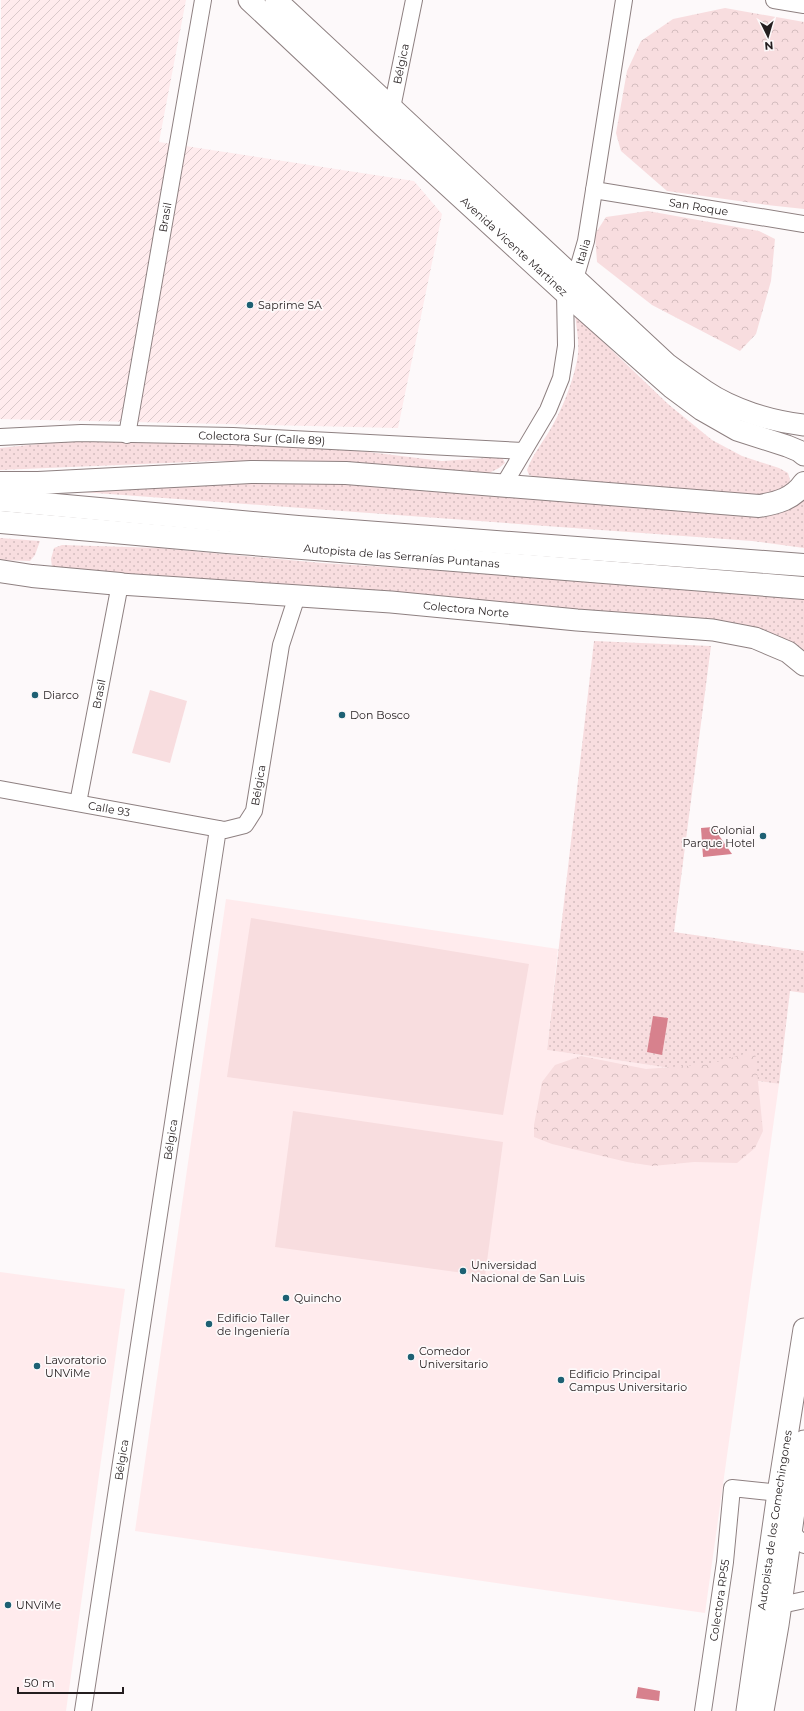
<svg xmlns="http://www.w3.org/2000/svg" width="804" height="1711" font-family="Montserrat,sans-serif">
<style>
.built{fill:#ffebed}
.industrial{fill:url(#industrial-furrows)}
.grass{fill:url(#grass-dots)}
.forest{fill:url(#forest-crowns)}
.park{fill:#f8dddf}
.water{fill:#d7818d}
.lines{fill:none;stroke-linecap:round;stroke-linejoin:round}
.minor-casing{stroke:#8e8081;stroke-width:18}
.major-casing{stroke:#8e8081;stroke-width:23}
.highway-casing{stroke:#8e8081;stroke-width:24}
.minor{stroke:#fff;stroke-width:16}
.major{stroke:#fff;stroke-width:21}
.highway{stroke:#fff;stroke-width:22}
.poi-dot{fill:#1d6073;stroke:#fdf9fa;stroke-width:1.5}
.labels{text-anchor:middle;stroke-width:3.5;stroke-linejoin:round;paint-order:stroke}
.street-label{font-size:11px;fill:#241e1f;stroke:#fdf9fa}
.poi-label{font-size:11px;fill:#241e1f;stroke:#fdf9fa;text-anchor:start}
</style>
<defs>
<pattern id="industrial-furrows" width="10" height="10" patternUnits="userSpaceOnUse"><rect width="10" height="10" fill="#ffebed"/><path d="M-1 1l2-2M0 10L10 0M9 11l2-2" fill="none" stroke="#dac9cb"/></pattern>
<pattern id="grass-dots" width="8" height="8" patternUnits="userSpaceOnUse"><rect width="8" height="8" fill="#f8dddf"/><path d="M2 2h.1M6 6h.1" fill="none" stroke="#d4bdbf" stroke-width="1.8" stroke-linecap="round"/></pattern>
<pattern id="forest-crowns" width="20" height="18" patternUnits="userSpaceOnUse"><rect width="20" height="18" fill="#f8dddf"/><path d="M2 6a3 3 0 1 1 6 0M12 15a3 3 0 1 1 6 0" fill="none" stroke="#d4bdbf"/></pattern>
</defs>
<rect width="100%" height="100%" fill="#fdf9fa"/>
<g class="built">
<path d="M226,899L558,949L547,1050L779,1084L705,1613L135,1531Z"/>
<path d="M0,1272L125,1289L66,1711H0Z"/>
</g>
<path class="industrial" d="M1,0H186L159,142L414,181L442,214L398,428L0,419Z"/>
<g class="grass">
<path d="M575,315L668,404L712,440L742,456L779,468L788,473L790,480L788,485L763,498L536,477L529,475L527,470C532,456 542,443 550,430C562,410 572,384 577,361C580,346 577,330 575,315Z"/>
<path d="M86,439L160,440L344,449L442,461L502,457L505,463L499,468L489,473L367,463L304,461H214L0,470V448Z"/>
<path d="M269,480L804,499V548L752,541L41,489Z"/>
<path d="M0,538L40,541L35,555L30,561L0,560Z"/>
<path d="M62,545L160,548L322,563L515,575L804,598V653L791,643L299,591L52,567L51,559L54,548Z"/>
<path d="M594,641L711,646L674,932L804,951V993L790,991L779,1084L547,1050Z"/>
</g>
<g class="forest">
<path d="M725,8L804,22V209L767,205L667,191L621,151L616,133L627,71L641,41L673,19Z"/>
<path d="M648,211L759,231L775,239L771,281L756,334L740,351L652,305L597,262L595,234L606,217Z"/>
<path d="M755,1051L763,1131L755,1148L737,1163L694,1162L653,1166L627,1162L552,1144L534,1137V1125L542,1082L555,1065L581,1056L646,1069L710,1064Z"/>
</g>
<g class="park">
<path d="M150,690L187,701L170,763L132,753Z"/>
<path d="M251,918L529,964L503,1115L227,1077Z"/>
<path d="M293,1111L503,1142L485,1276L275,1247Z"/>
</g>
<g class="water">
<path d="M713,827L732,854L703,857L701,828Z"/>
<path d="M653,1016L668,1018L662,1055L647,1052Z"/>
<path d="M638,1687L660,1691L659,1701L636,1698Z"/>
</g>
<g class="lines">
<g class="minor-casing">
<g id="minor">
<path d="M774,0L804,5"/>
<path id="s1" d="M388,116L392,108L414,0"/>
<path id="s2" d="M594,190L804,224"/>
<path id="s3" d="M127,435L203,0"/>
<path id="s4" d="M0,437L81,433L233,436L523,451"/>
<path id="s5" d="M503,486L548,410L561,378L566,346L565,293L575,279L586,241L624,0"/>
<path id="s6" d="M0,789L225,830L245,825L254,811L281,645L297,596"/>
<path id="s7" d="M78,803L120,584"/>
<path d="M791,1531L804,1545"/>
<path d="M781,1605L804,1600"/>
<path id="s8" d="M83,1711L218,829"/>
<path id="s9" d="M703,1711L725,1562L732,1488L789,1494"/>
</g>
</g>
<g class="major-casing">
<g id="major">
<path id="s10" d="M249,0L383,126L565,293L671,387L702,410L737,430L787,446L799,451L804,455"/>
<path d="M276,0L667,364C679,373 692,382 705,391C733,410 770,421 804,425"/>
<path id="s11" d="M120,584L391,602L577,620L713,630L755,638L788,652L804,665"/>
<path id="s12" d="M747,1711L778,1493L804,1329"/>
<path d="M763,1711L778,1625L804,1441"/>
</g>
</g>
<g class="highway-casing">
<g id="highway">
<path d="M0,483H38L251,472L346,473L759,506C777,503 793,499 804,483"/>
<path d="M0,500L298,527L804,565"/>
<path id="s13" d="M0,522L227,542L804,588"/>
<path d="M0,571L32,576L120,584"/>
</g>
</g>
<use href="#minor" class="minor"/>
<use href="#major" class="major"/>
<use href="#highway" class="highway"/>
</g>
<g class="poi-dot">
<circle cx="250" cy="305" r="4"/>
<circle cx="35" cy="695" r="4"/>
<circle cx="342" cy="715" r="4"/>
<circle cx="763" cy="836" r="4"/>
<circle cx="463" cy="1271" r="4"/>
<circle cx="286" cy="1298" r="4"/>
<circle cx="209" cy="1324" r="4"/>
<circle cx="411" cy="1357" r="4"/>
<circle cx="37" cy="1366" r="4"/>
<circle cx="561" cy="1380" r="4"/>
<circle cx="8" cy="1605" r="4"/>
</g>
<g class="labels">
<g class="street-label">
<text dy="4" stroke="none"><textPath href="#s1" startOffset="54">Bélgica</textPath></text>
<text dy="4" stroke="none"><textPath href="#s2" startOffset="106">San Roque</textPath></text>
<text dy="4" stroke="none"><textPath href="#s3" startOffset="221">Brasil</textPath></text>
<text dy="4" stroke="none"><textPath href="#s10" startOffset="362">Avenida Vicente Martinez</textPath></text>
<text dy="4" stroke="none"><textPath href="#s5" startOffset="254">Italia</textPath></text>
<text dy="4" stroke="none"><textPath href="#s4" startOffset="262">Colectora Sur (Calle 89)</textPath></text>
<text dy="4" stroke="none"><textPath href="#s13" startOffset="403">Autopista de las Serranías Puntanas</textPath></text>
<text dy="4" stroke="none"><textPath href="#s11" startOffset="347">Colectora Norte</textPath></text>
<text dy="4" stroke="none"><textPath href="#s7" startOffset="111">Brasil</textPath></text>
<text dy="4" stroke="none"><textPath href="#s6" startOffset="292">Bélgica</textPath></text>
<text dy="4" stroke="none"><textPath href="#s6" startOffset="111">Calle 93</textPath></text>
<text dy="4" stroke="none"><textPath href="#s8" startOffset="578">Bélgica</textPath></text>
<text dy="4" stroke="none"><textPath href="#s8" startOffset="254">Bélgica</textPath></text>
<text dy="4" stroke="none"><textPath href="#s12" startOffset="193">Autopista de los Comechingones</textPath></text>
<text dy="4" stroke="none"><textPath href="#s9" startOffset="112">Colectora RP55</textPath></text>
</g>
<g class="poi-label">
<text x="258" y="309">Saprime SA</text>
<text x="43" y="699">Diarco</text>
<text x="350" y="719">Don Bosco</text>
<text x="755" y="834" text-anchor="end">Colonial<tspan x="755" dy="13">Parque Hotel</tspan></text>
<text x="471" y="1269">Universidad<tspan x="471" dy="13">Nacional de San Luis</tspan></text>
<text x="294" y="1302">Quincho</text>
<text x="217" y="1322">Edificio Taller<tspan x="217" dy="13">de Ingeniería</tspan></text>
<text x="419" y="1355">Comedor<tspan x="419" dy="13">Universitario</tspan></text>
<text x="45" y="1364">Lavoratorio<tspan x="45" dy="13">UNViMe</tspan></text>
<text x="569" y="1378">Edificio Principal<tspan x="569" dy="13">Campus Universitario</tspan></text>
<text x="16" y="1609">UNViMe</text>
</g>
</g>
<g transform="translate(768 36) rotate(175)" stroke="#fdf9fa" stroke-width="3" paint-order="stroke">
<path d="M0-3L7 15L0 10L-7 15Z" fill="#241e1f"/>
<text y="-6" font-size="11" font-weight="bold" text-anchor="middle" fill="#241e1f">N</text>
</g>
<path d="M18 1687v6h105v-6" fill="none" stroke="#241e1f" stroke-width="2"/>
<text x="24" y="1687" font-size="12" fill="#241e1f" stroke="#fdf9fa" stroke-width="3" paint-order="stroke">50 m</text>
</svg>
